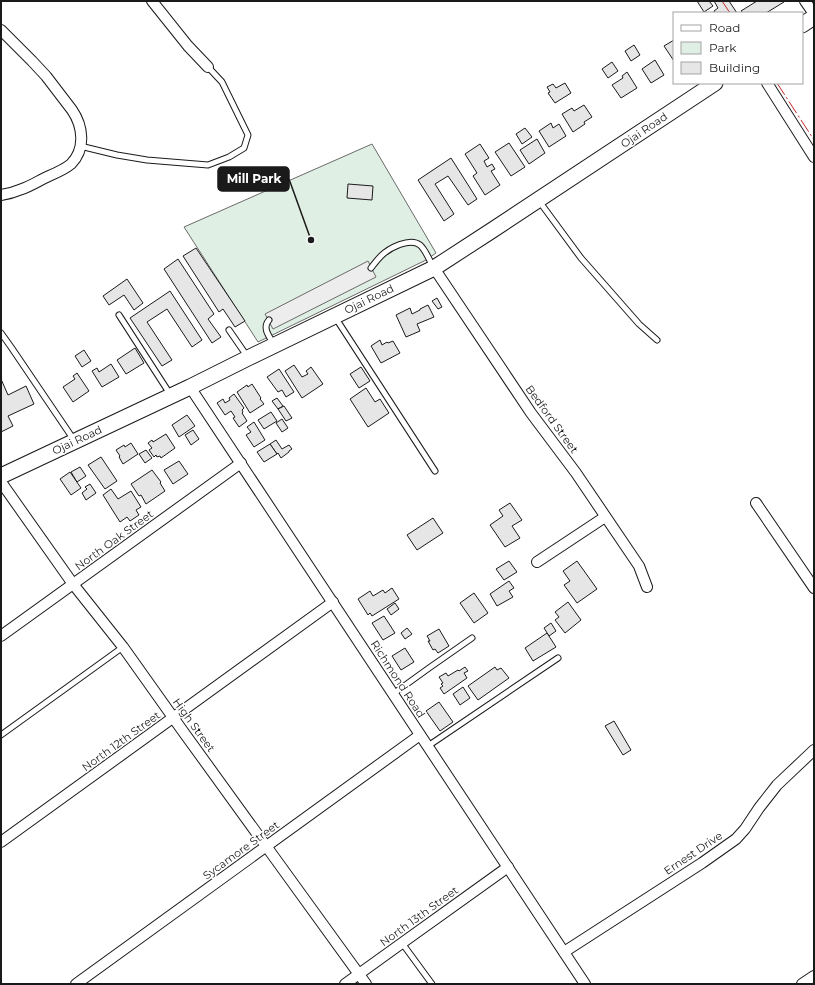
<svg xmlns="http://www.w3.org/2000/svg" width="815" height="985" font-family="Montserrat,sans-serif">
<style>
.green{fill:#e0efe3;stroke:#6a6a6a}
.parking{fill:#ededed;stroke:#6a6a6a}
.building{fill:#e6e6e6;stroke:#1a1a1a}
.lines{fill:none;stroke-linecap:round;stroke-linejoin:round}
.service-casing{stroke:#1a1a1a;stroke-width:7}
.minor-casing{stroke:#1a1a1a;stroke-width:12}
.primary-casing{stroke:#1a1a1a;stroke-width:17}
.service{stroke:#fff;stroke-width:5}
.minor{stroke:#fff;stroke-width:10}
.primary{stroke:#fff;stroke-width:15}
.power{stroke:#c62828;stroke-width:1;stroke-dasharray:14 3 2 3;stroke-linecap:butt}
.labels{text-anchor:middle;stroke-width:3;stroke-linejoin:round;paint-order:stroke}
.street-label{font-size:11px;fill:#1a1a1a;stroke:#fff}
.leader{fill:none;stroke:#1a1a1a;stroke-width:1.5}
.callout-dot{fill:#1a1a1a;stroke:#fff;stroke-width:1.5}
.callout{fill:#1a1a1a;stroke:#1a1a1a;stroke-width:1.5}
.callout-label{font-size:12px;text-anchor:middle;font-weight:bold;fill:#fff}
</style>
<rect width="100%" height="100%" fill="#fff"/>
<path class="green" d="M372,144L436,253L426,260L258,342L184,227Z"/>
<path class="parking" d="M368,261L376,277L273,329L265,314Z"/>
<g class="building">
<path d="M697,1H709L713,6L704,12Z"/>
<path d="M714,1H729L737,13H715L714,11L718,8Z"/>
<path d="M757,1H783L784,2L766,13H743L741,11Z"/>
<path d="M674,40V61L664,46Z"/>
<path d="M634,45L640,55L631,61L625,51Z"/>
<path d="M655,60L664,75L651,83L642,69Z"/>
<path d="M612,62L618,71L608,78L602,69Z"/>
<path d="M627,72L637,88L621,98L612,85L623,78L622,76Z"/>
<path d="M565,83L571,93L555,103L548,93L550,92L547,87L553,84L556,88Z"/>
<path d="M584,105L592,117L584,122L585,124L573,132L562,114L572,108L574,111Z"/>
<path d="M551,123L553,128L559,124L566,136L549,147L539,131Z"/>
<path d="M525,128L532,137L522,144L516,134Z"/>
<path d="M537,139L545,153L529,164L520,150Z"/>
<path d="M509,143L525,167L511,176L495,152Z"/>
<path d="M480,144L489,158L484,161L487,167L492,164L495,169L491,171L500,185L485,195L473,176L477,173L465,154Z"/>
<path d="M451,158L477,199L468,205L448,176L435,184L454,214L444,221L418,180Z"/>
<path d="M348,184L373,186L372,200L347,198Z"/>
<path d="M196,248L245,321L235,327L223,309L219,312L183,256Z"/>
<path d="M178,259L214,314L208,319L221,337L212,343L164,269Z"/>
<path d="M127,279L143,303L134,310L124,295L109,305L103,296Z"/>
<path d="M170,291L202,340L192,347L167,309L147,322L172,360L162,366L130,318Z"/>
<path d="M437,298L442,307L438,309L432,301Z"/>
<path d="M428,305L434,317L417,324L420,331L406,337L396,315L410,308L412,314L420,310V309Z"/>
<path d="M380,340L382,345L387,342L388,343L393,341L400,353L381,363L371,346Z"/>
<path d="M135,348L144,363L126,374L117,360Z"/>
<path d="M84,350L91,361L82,367L75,356Z"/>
<path d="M111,364L119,377L102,387L92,371L97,368L99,372Z"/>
<path d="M294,365L302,377L308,374L306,371L311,367L323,384L302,398L285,371Z"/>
<path d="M361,367L370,381L359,388L350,374Z"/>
<path d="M279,369L294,392L286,397L282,390L278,392L267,377Z"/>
<path d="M77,373L89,391L73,402L63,387L75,379L73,376Z"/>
<path d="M1,379L8,395L26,386L34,404L8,416L13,426L1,432Z"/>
<path d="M252,384L261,398L260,399L264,404L250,413L237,392L247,385L248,387Z"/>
<path d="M366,388L375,402L380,399L389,413L368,427L350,399Z"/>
<path d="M234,394L244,408L242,410L243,412L242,413L247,421L239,427L233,418L235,417L231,411L225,415L217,403L223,399L225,403L230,400L229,398Z"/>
<path d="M277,398L283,406L278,409L272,401Z"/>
<path d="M284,406L292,418L286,421L278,409Z"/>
<path d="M271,412L277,421L264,429L258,420Z"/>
<path d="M187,415L195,426L179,437L172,425Z"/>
<path d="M282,419L288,428L282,432L276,423Z"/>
<path d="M254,422L265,440L254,447L246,435L251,432L247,427Z"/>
<path d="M193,430L199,439L191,445L185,435Z"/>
<path d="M166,434L175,448L161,458L160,456L157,457L156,455L154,457L149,450L152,448L148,443L152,440L153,442Z"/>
<path d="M276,440L282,449L289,445L292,449L289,451V452L281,458L278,453L277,454L270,444Z"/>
<path d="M131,443L138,454L123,464L119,457L120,456L116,450L124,445L125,447Z"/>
<path d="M270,444L277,454L264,462L257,452Z"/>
<path d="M146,450L152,458L145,463L139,454Z"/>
<path d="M101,457L117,481L105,489L88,465Z"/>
<path d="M179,461L188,474L173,484L164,470Z"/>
<path d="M80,467L86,476L77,482L71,472Z"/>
<path d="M152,470L161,482L160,483L165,491L146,504L141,495L139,496L131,484Z"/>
<path d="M70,472L81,488L71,495L60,479Z"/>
<path d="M90,484L96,493L86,500L82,493L87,489L85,487Z"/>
<path d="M111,489L118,499L131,491L141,507L136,510L139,515L130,521L127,517L120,522L103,495Z"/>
<path d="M510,503L522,520L512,526L520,538L505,547L490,525L503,516L499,510Z"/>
<path d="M433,518L443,533L417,550L407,535Z"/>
<path d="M509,561L517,572L504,580L496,569Z"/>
<path d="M577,561L597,589L577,603L564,585L570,581L563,571Z"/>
<path d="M509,581L514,588L509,591L513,597L497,606L490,594Z"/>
<path d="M392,588L399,599L372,616L370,613L368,615L358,599L370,591L373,596L383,590L385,593Z"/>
<path d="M474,593L488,613L474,623L460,603Z"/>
<path d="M568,602L581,620L565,633L555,620L559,617L555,612Z"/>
<path d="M395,603L399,609L391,615L387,609Z"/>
<path d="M384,616L395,633L383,640L372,623Z"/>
<path d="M551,623L556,631L549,636L544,628Z"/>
<path d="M407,628L412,634L405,639L401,633Z"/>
<path d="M439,629L449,646L438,653L435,649L433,650L428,641H430L427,636Z"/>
<path d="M547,633L556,647L533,661L525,648Z"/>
<path d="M405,648L414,662L401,670L392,656Z"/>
<path d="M465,667L468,671L464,673L467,678L444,694L440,688L443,686L441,684L443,683L439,677L446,673L448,676L458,670L459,671Z"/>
<path d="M495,667L497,670L501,668L509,678L478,700L468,686Z"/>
<path d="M463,687L470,698L460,705L453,694Z"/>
<path d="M439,702L453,722L440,731L426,711Z"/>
<path d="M614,721L631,750L623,755L605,726Z"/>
</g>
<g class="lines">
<g class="service-casing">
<g id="service">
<path d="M80,146L117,155L147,160L208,165L229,157L244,148L248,135L222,82L208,67"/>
<path d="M539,201L581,258L639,324L657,340"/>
<path d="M371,268C374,264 377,260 381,256C389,248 410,237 420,245C425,249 430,261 433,267"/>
<path d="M119,315L170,394"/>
<path d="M335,317L435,471"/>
<path d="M269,320C262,328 269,336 273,343"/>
<path d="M229,330L247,356"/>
<path d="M1,333L11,347L74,440"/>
<path d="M393,694L429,668L472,638"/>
<path d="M1,735L123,647"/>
<path d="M428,746L558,658"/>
<path d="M402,943L432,984"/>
</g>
</g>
<g class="minor-casing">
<g id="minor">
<path d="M152,1L188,46L208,67"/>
<path d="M805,1L814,14"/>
<path d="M1,30L32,61L46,76L72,110C83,126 86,149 71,164C65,169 56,173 49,176C40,180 31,186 22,189C15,192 8,194 1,195"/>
<path d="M767,83L814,157"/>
<path d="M434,268L531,413L576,473L639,566L647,587"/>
<path d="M190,387L585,984"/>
<path d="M1,482L73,584L123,647L182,730L366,984"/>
<path d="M756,503L814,588"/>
<path d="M537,562L605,517"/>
<path d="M1,636L241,463"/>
<path d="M1,842L333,602"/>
<path d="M564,952L702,863L736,839L745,829L759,808L777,785L814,750"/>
<path d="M76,984L420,735"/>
<path d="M345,984L402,943L508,867"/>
<path d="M802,984L814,976"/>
</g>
</g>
<g class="primary-casing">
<g id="primary">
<path d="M802,25L814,17"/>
<path d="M1,476L190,387L248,358L434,268L491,231L715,83"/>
</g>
</g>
<use href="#service" class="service"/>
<use href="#minor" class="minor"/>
<use href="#primary" class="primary"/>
<g class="power">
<path d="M722,1L730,13"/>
<path d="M777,83L814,140"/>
</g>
</g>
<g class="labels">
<g class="street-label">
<text transform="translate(644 130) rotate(-34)" y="4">Ojai Road</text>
<text transform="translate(369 299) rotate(-26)" y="4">Ojai Road</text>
<text transform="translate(552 419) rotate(54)" y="4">Bedford Street</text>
<text transform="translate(77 440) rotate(-25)" y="4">Ojai Road</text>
<text transform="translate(114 540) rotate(-36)" y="4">North Oak Street</text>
<text transform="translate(398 679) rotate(57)" y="4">Richmond Road</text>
<text transform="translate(194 725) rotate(54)" y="4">High Street</text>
<text transform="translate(121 741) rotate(-36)" y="4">North 12th Street</text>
<text transform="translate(241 850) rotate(-36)" y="4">Sycamore Street</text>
<text transform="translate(693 853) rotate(-34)" y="4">Ernest Drive</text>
<text transform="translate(419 916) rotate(-36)" y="4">North 13th Street</text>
</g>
</g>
<path class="leader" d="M311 240L289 179"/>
<circle class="callout-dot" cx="311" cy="240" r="4"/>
<rect class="callout" x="218" y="167" width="71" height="24" rx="4"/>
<g class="callout-label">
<text x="254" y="183">Mill Park</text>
</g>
<rect width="815" height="985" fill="none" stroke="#1a1a1a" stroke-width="4"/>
<rect x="673" y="12" width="130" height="72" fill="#ffffff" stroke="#a3a3a3"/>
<rect x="681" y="25" width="20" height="6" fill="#ffffff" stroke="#a3a3a3"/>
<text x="709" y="32" font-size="12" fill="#1a1a1a">Road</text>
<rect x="681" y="42" width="20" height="12" fill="#e0efe3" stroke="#a3a3a3"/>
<text x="709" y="52" font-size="12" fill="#1a1a1a">Park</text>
<rect x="681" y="62" width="20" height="12" fill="#e6e6e6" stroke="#a3a3a3"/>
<text x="709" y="72" font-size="12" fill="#1a1a1a">Building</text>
</svg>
